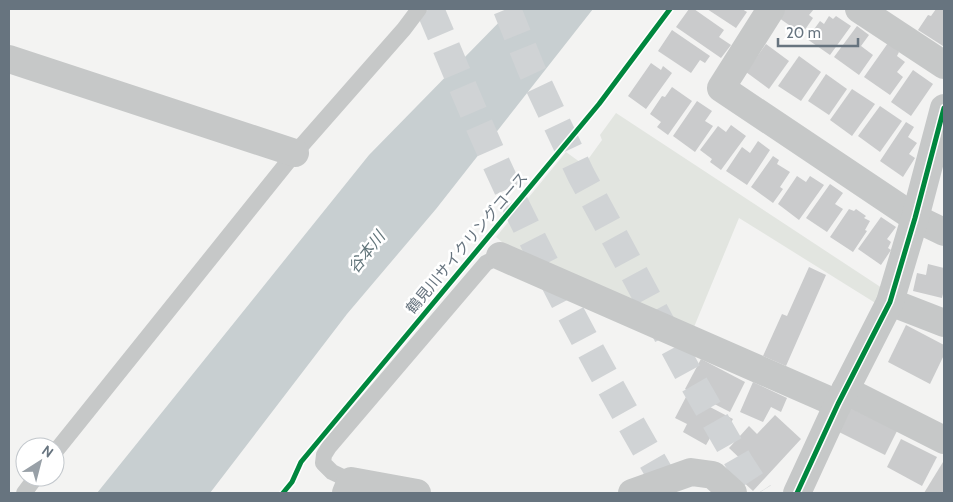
<svg xmlns="http://www.w3.org/2000/svg" width="953" height="502" font-family="Cabin,'Noto Sans JP',sans-serif">
<style>
.green{fill:#e2e5e0}
.water{fill:#c8cfd1}
.building{fill:#cacbcc}
.lines{fill:none;stroke-linecap:round;stroke-linejoin:round}
.highway-tunnel{stroke:#d0d3d5;stroke-width:28;stroke-dasharray:28 14;stroke-linecap:butt}
.lane{stroke:#c6c8c8;stroke-width:16}
.street{stroke:#c6c8c8;stroke-width:28}
.cycleway-casing{stroke:#fff;stroke-width:8}
.cycleway{stroke:#00873e;stroke-width:5}
.labels{text-anchor:middle;stroke-width:5;stroke-linejoin:round;paint-order:stroke}
.street-label{font-size:15px;fill:#67747f;stroke:#fff}
.water-label{font-size:16px;font-style:italic;fill:#63767b;stroke:#fff}
</style>
<rect width="100%" height="100%" fill="#f3f3f2"/>
<path class="green" d="M616,113L882,288L877,304L739,218L694,327L514,252L496,237L566,152L584,165L602,140L600,135Z"/>
<path class="water" d="M512,9H593L436,209L347,314L210,493H97L369,155Z"/>
<g class="building">
<path d="M689,9H694L724,30L719,37L731,45L721,58L676,27Z"/>
<path d="M707,9H742L747,12L736,28Z"/>
<path d="M785,9H814L809,15L813,18L802,34L779,18Z"/>
<path d="M936,9H944V44L943,46L918,30L928,15L931,16Z"/>
<path d="M829,16L833,19L836,16L851,26L830,55L807,39L820,21L824,24Z"/>
<path d="M857,26L869,35L861,46L873,55L859,75L834,57Z"/>
<path d="M672,30L710,56L705,63L700,60L691,73L658,51Z"/>
<path d="M888,43L899,52L897,56L905,62L897,72L903,77L890,95L864,77Z"/>
<path d="M766,44L789,61L769,89L746,72Z"/>
<path d="M799,56L821,72L801,101L778,86Z"/>
<path d="M651,63L661,70L663,66L672,73L646,109L628,96Z"/>
<path d="M913,70L933,84L911,116L891,102Z"/>
<path d="M826,74L847,89L829,115L808,101Z"/>
<path d="M672,87L692,101L668,135L657,127L661,122L650,114L662,96L665,97Z"/>
<path d="M852,89L875,104L852,136L830,120Z"/>
<path d="M697,101L712,111L705,121L713,126L695,152L673,136Z"/>
<path d="M880,106L902,121L880,152L858,136Z"/>
<path d="M906,122L914,127L908,137L917,143L909,154L915,158L903,177L880,161Z"/>
<path d="M731,125L746,136L721,170L710,162L712,159L700,150L718,126L726,132Z"/>
<path d="M758,141L770,150L747,185L726,171L742,147L750,153Z"/>
<path d="M773,156L779,160L777,164L790,172L780,187L783,189L773,203L751,187Z"/>
<path d="M797,176L806,182L810,176L824,185L799,220L778,204Z"/>
<path d="M830,184L843,193L835,204L843,209L827,232L806,218Z"/>
<path d="M849,209L854,211L856,209L866,216L864,218L870,221L865,230L867,231L853,252L830,237Z"/>
<path d="M881,217L896,227L887,239L891,242L888,248L891,250L881,265L858,249Z"/>
<path d="M928,264L944,268V290L942,298L913,291L917,273L926,275Z"/>
<path d="M809,267L826,275L786,366L763,356L782,314L787,316Z"/>
<path d="M906,325L944,345V355L930,384L888,362Z"/>
<path d="M701,359L745,382L730,412L685,389Z"/>
<path d="M753,382L787,398L781,412L771,407L763,422L740,412Z"/>
<path d="M687,395L733,419L720,443L710,438L706,445L683,432L687,424L675,418Z"/>
<path d="M851,408L897,431L885,455L839,432Z"/>
<path d="M775,415L801,439L753,491L739,478L749,467L729,448L749,426L757,434Z"/>
<path d="M901,439L937,457L922,486L887,467Z"/>
<path d="M943,462L944,463V493H924Z"/>
</g>
<g class="lines">
<g class="highway-tunnel">
<path d="M430,9C458,75 485,142 516,206C564,304 616,399 671,493"/>
<path d="M507,9L532,71L581,175L689,375L739,462L759,493"/>
</g>
<g class="lane">
<path d="M55,452L295,153L404,29L419,9"/>
<path d="M351,481L332,472L323,463L324,455L329,447L486,263L500,256"/>
<path d="M24,493L36,477"/>
</g>
<g class="street">
<path d="M771,9L721,88L915,218L944,232"/>
<path d="M859,9L944,65"/>
<path d="M9,59L295,153"/>
<path d="M500,256L838,404"/>
<path d="M890,302L944,323"/>
<path d="M845,390L944,440"/>
<path d="M346,493L351,481L417,493"/>
<path d="M632,493L691,472L713,475L733,493"/>
<path d="M797,493L838,404L890,302L915,218L944,108"/>
</g>
<g class="cycleway-casing">
<g id="cycleway">
<path d="M283,493L292,482L301,462L599,104L670,9"/>
<path d="M797,493L838,404L890,302L915,218L944,108"/>
</g>
</g>
<use href="#cycleway" class="cycleway"/>
</g>
<g class="labels">
<g class="street-label">
<text transform="translate(467 243) rotate(-50)" y="5">鶴見川サイクリングコース</text>
</g>
<g class="water-label">
<text transform="translate(366 252) rotate(-52)" y="6">谷本川</text>
</g>
</g>
<rect width="953" height="502" fill="none" stroke="#67747f" stroke-width="20"/>
<g transform="translate(40 462) rotate(36)"><circle r="24" fill="#ffffff" stroke="#c2c7cc"/>
<path d="M0-4L9 19L0 12L-9 19Z" fill="#98a0a7"/>
<text y="-8" font-size="14" font-weight="bold" text-anchor="middle" fill="#67747f">N</text>
</g>
<path d="M778 38v8h80v-8" fill="none" stroke="#67747f" stroke-width="2.5"/>
<text x="786" y="38" font-size="15" fill="#67747f" stroke="#ffffff" stroke-width="4" paint-order="stroke">20 m</text>
</svg>
